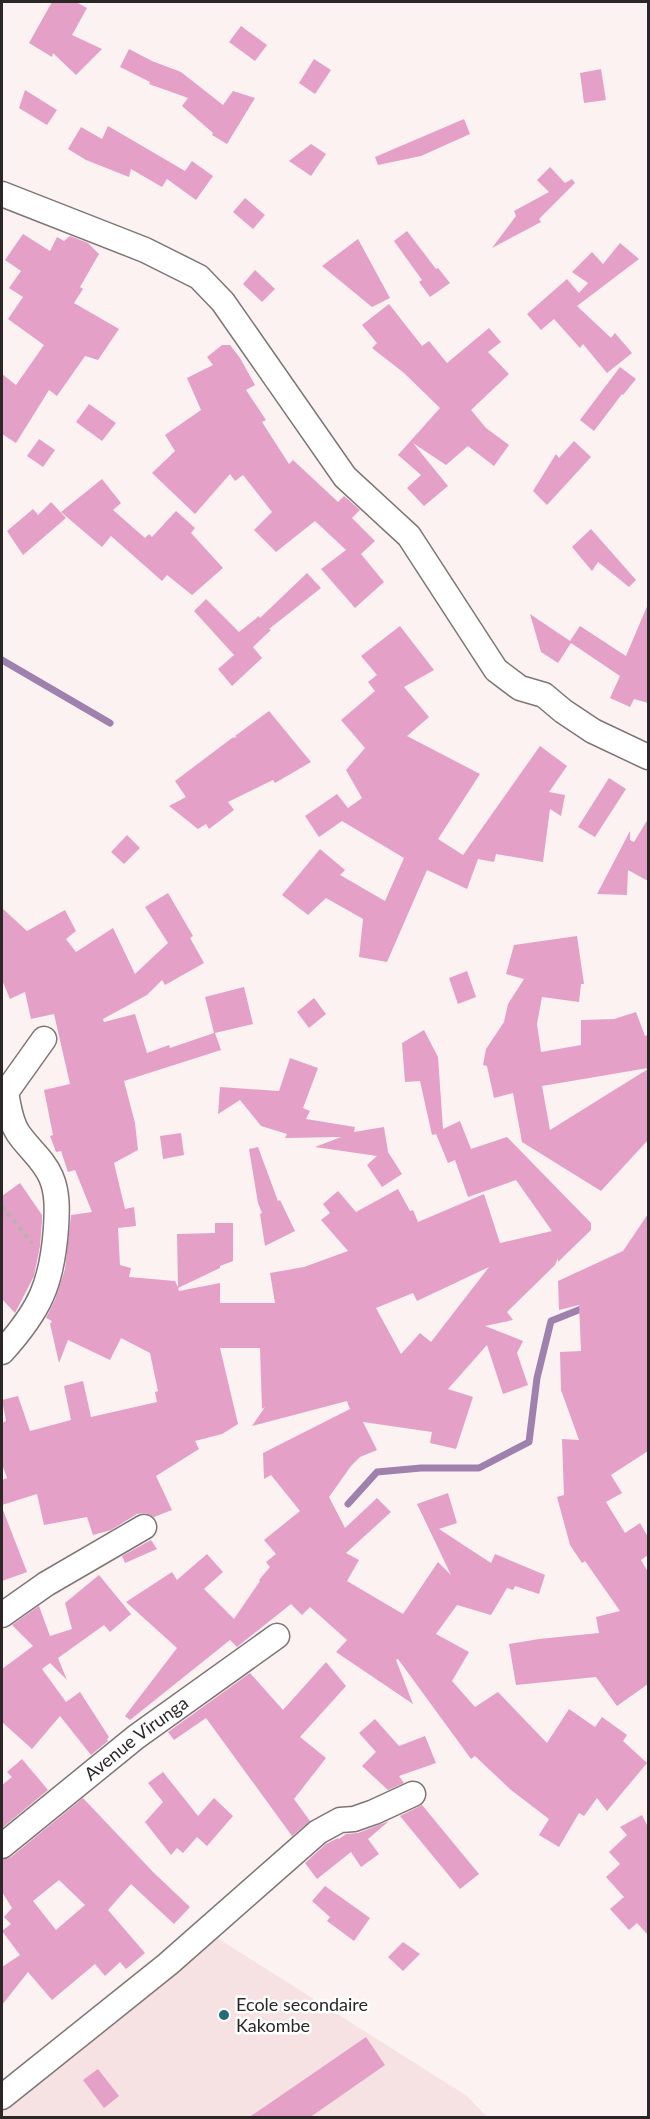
<svg xmlns="http://www.w3.org/2000/svg" width="650" height="2119" font-family="Lato,sans-serif">
<style>
.built{fill:#f6e2e2}
.lines{fill:none;stroke-linecap:round;stroke-linejoin:round}
.stream{stroke:#9e81ad;stroke-width:7}
.building{fill:#e4a0c7;fill-rule:evenodd}
.minor-casing{stroke:#7f7575;stroke-width:27}
.path{stroke:#bab1b1;stroke-width:4;stroke-dasharray:4.5 4.5;stroke-linecap:butt}
.minor{stroke:#fff;stroke-width:24}
.poi-dot{fill:#256a7a;stroke:#fff;stroke-width:2}
.labels{text-anchor:middle;stroke-width:5;stroke-linejoin:round;paint-order:stroke}
.street-label{font-size:18px;fill:#2b2727;stroke:#fff}
.poi-label{font-size:18px;fill:#2b2727;stroke:#fff;text-anchor:start}
</style>
<rect width="100%" height="100%" fill="#fdf2f2"/>
<path class="built" d="M211,1934L467,2096L487,2117L2,2118V2102Z"/>
<g class="lines">
<g class="stream">
<path d="M2,660L110,723"/>
<path d="M348,1504L377,1472L421,1468H479L529,1442L537,1378L551,1321L586,1307"/>
</g>
</g>
<g class="building">
<path d="M52,2H76L87,8L72,35L102,49L76,75L53,53L52,57L29,43Z"/>
<path d="M241,26L267,45L255,61L229,42Z"/>
<path d="M129,49L152,61L181,72L223,105L233,91L255,98L227,144L212,135L213,133L182,106L188,98L149,84L150,82L120,67Z"/>
<path d="M314,59L331,70L315,94L299,83Z"/>
<path d="M601,69L606,100L584,103L580,73Z"/>
<path d="M25,90L57,110L47,125L19,108Z"/>
<path d="M464,119L470,134L421,156L378,165L375,157Z"/>
<path d="M108,126L185,171L192,161L213,176L196,200L167,179L162,187L131,169L129,177L86,160L68,149L81,127L102,139Z"/>
<path d="M311,144L326,154L311,176L289,161Z"/>
<path d="M550,167L565,183L572,179L575,183L539,219L541,222L492,248L516,216L514,211L549,192L537,180Z"/>
<path d="M245,198L265,215L253,229L233,212Z"/>
<path d="M407,231L436,269L438,268L450,283L430,297L419,282L422,280L394,241Z"/>
<path d="M23,234L50,251L57,237L64,241L70,236L88,243L99,254L80,287L83,289L74,303L119,329L98,360L85,356L57,396L49,390L16,443L2,434V374L16,385L44,345L8,319L23,297L9,288L21,271L5,260Z"/>
<path d="M358,239L390,298L372,307L322,266Z"/>
<path d="M620,243L639,259L577,306L611,338L615,333L632,353L607,373L583,344L580,348L554,319L541,330L527,314L567,279L579,293L588,283L572,272L592,252L603,264Z"/>
<path d="M255,270L275,289L262,302L243,284Z"/>
<path d="M389,304L422,346L429,341L447,363L489,328L501,342L488,352L509,374L471,410L486,428L509,445L494,466L468,446L446,465L413,443L448,486L424,506L407,488L421,475L398,455L440,408L404,373L372,348L377,343L362,325Z"/>
<path d="M222,345H230L240,358L255,385L246,390L266,420L262,422L289,464L293,460L338,502L344,496L360,510L352,518L375,541L361,554L384,582L355,608L321,569L346,550L315,521L276,552L254,530L272,512L243,475L235,481L230,474L195,514L152,473L175,451L165,435L201,410L187,378L213,365L207,357Z"/>
<path d="M620,367L636,379L623,395L622,394L594,431L580,420Z"/>
<path d="M89,404L116,423L102,441L76,422Z"/>
<path d="M39,439L55,450L43,467L27,456Z"/>
<path d="M574,441L591,457L547,505L533,491L556,454L559,458Z"/>
<path d="M102,479L121,503L113,510L145,538L149,534L152,537L176,511L195,528L191,533L223,568L192,595L167,575L162,581L111,536L102,547L61,512Z"/>
<path d="M51,502L66,518L23,555L7,531L33,509L38,515Z"/>
<path d="M591,529L636,580L629,587L598,562L592,571L572,547Z"/>
<path d="M307,573L321,588L269,629L271,630L253,647L262,658L232,686L218,669L234,655L194,611L206,599L239,632L259,616L260,618Z"/>
<path d="M648,604V703L634,699L630,707L610,698L620,676L571,643L558,663L541,652L530,614L570,641L580,626L626,656Z"/>
<path d="M400,626L434,670L404,687L429,717L407,736L480,774L438,839L463,855L540,746L567,766L549,792L565,795L561,816L550,809L543,862L496,854L494,862L478,859L467,889L427,870L387,962L359,957L363,919L326,898L308,915L282,895L320,849L345,870L340,875L385,901L404,858L342,821L319,837L305,816L337,794L348,808L362,798L346,770L365,748L341,720L375,691L368,682L377,675L361,656Z"/>
<path d="M269,711L311,762L275,783L273,780L228,802L234,810L209,829L206,824L198,829L169,806L186,797L175,781L232,738L237,737L235,736Z"/>
<path d="M609,778L626,789L595,837L578,827Z"/>
<path d="M648,819V881L628,870L627,895L597,894L630,831V840L634,842Z"/>
<path d="M127,835L140,848L124,864L111,852Z"/>
<path d="M168,893L193,936L190,938L204,963L165,985L162,980L147,995L103,1019L104,1022L135,1014L147,1053L169,1045L170,1048L214,1033L205,997L244,987L253,1024L215,1033L221,1050L124,1081L135,1123L138,1150L114,1163L125,1209L134,1207L136,1226L118,1228L120,1265L131,1268L129,1277L175,1281L178,1287L177,1234L215,1233V1223H233V1261L220,1266V1268L178,1288L179,1291L220,1283V1303H275L270,1273L304,1267L348,1251L321,1220L330,1213L323,1204L338,1191L356,1212L398,1189L410,1211L413,1210L418,1222L484,1194L500,1243L552,1231L516,1180L468,1197L455,1160L448,1163L436,1134L432,1135L420,1081L405,1082L402,1043L424,1030L438,1057L443,1129L460,1121L471,1149L507,1137L591,1223V1230L558,1262V1258L555,1265L507,1312L513,1320L485,1326L523,1341L517,1353L528,1385L503,1394L487,1345L448,1389L473,1397L456,1449L430,1443L432,1432L363,1422L377,1450L360,1457L351,1466L329,1497L345,1528L377,1498L391,1512L346,1553L359,1560L347,1581L403,1614L438,1562L451,1575L417,1504L448,1493L457,1523L439,1529L491,1563L495,1554L545,1575L539,1594L515,1586L513,1590L507,1588L491,1615L457,1605L436,1634L469,1652L452,1681L475,1707L498,1692L547,1743L569,1709L595,1727L602,1717L627,1735L623,1741L647,1763L607,1811L597,1798L584,1816L579,1813L559,1847L539,1835L549,1819L511,1790L475,1756L471,1759L398,1659L396,1660L413,1704L336,1652L347,1640L310,1607L302,1615L291,1604L237,1647L230,1640L130,1720L125,1716L177,1648L126,1602L172,1572L177,1580L207,1554L223,1572L204,1589L234,1619L260,1581L259,1580L270,1567L266,1562L276,1554L264,1540L300,1511L271,1475L264,1479L263,1453L350,1409L347,1401L252,1426L265,1407L262,1409L260,1348H220L238,1424L222,1434L195,1441L199,1449L156,1476L172,1510L154,1517L145,1513L137,1514L111,1530L93,1535L87,1517L44,1525L37,1494L2,1505V1480L7,1478L2,1464V1423L6,1421L2,1400L18,1396L30,1431L71,1420L64,1386L83,1381L91,1417L157,1402L155,1392L158,1391L150,1353L121,1338L110,1360L68,1340L59,1363L50,1324L52,1321L46,1318L55,1300L65,1269L71,1215L92,1212L75,1170L68,1172L61,1151L56,1152L50,1136L53,1135L44,1090L70,1084L54,1014L31,1019L25,992L10,999L2,980V908L27,931L65,910L76,931L66,939L76,952L113,928L135,974L168,943L145,907ZM489,1267L431,1342L420,1333L401,1354L376,1308L413,1293L417,1301Z"/>
<path d="M577,936L584,984H581L579,1002L542,997L537,1024L541,1052L581,1045V1020L614,1019L636,1012L645,1036L648,1035V1068L542,1086L550,1130L648,1069V1140L601,1191L522,1142L513,1093L494,1098L487,1066L483,1065L486,1049L504,1022L508,1004L524,979L506,974L514,945Z"/>
<path d="M467,971L476,997L458,1004L449,978Z"/>
<path d="M314,998L326,1014L309,1028L297,1012Z"/>
<path d="M290,1058L318,1068L303,1108L310,1111L306,1119L355,1127L354,1132L384,1127L388,1152L402,1174L382,1187L367,1165L377,1156L315,1147L341,1137L285,1138L287,1134L261,1126L240,1100L218,1114L220,1087L279,1091Z"/>
<path d="M181,1133L184,1155L163,1159L160,1136Z"/>
<path d="M258,1147L278,1201L280,1200L295,1231L265,1246L260,1214L262,1213L258,1203L249,1149Z"/>
<path d="M20,1183L42,1215V1221L40,1246L34,1276L15,1313L2,1299V1196Z"/>
<path d="M648,1214V1451L611,1475L622,1493L606,1502L625,1533L640,1523L648,1537V1555L641,1560L648,1572V1684L617,1706L596,1677L516,1685L509,1644L539,1639L599,1633L596,1617L620,1611L585,1561L582,1563L570,1545L557,1497L564,1495L562,1439L579,1440L561,1390L560,1352L581,1351L579,1305L559,1310L558,1281L623,1251Z"/>
<path d="M2,1510H3L27,1572L2,1581Z"/>
<path d="M151,1540L157,1549L125,1563L122,1556Z"/>
<path d="M99,1575L131,1614L110,1632L104,1625L58,1658L67,1680L50,1663L42,1669L66,1702L80,1692L109,1737L107,1739L108,1741L91,1755L60,1716L32,1749L2,1722V1669L33,1646L12,1625L39,1606L50,1636L72,1629L65,1603Z"/>
<path d="M326,1662L346,1686L300,1737L326,1758L294,1799L310,1821L292,1836L206,1718L174,1740L168,1732L250,1673L283,1710Z"/>
<path d="M375,1719L399,1746L425,1736L436,1763L399,1776L404,1783L388,1790L362,1766L376,1752L359,1733Z"/>
<path d="M22,1759L48,1790L2,1828V1785L12,1777L7,1772Z"/>
<path d="M163,1772L198,1816L214,1798L233,1816L207,1846L197,1837L183,1853L177,1848L171,1855L145,1822L163,1802L148,1783Z"/>
<path d="M83,1798L153,1872L190,1907L174,1924L131,1884L108,1910L145,1953L126,1969L120,1962L105,1976L95,1964L52,2000L28,1972L2,2005V1967L20,1955L2,1931L11,1924L4,1917L12,1908L2,1892V1860L11,1857ZM59,1880L85,1905L56,1930L33,1901Z"/>
<path d="M422,1805L479,1874L460,1889L400,1816Z"/>
<path d="M642,1815L648,1827V1935L637,1923L629,1930L610,1909L624,1897L606,1877L620,1864L609,1852L627,1835L620,1827Z"/>
<path d="M389,1821L368,1839L379,1854L361,1867L351,1852L317,1879L305,1863L326,1844L338,1838L339,1839L346,1834L358,1833Z"/>
<path d="M325,1886L370,1918L354,1941L327,1921L330,1917L312,1901Z"/>
<path d="M403,1942L420,1954L403,1971L388,1957Z"/>
<path d="M366,2037L385,2065L309,2118H248Z"/>
<path d="M98,2069L119,2096L104,2108L83,2080Z"/>
</g>
<g class="lines">
<g class="minor-casing">
<g id="minor">
<path d="M2,194L145,250L199,277L223,302L345,477L409,536L496,670L520,688L544,695L563,711L593,731L648,757"/>
<path d="M2,1098L44,1039"/>
<path d="M2,1352C40,1310 52,1284 56,1228C57,1211 58,1193 51,1177C44,1160 28,1148 18,1133C10,1121 9,1107 6,1093"/>
<path d="M2,1615L46,1584L144,1527"/>
<path id="s1" d="M2,1846L136,1737L277,1636"/>
<path d="M2,2097L168,1964L318,1832L340,1820L354,1819L374,1812L413,1794"/>
</g>
</g>
<path class="path" d="M2,1206L32,1243"/>
<use href="#minor" class="minor"/>
</g>
<circle class="poi-dot" cx="224" cy="2015" r="6"/>
<g class="labels">
<g class="street-label">
<text dy="6" stroke="none"><textPath href="#s1" startOffset="172">Avenue Virunga</textPath></text>
</g>
<g class="poi-label">
<text x="236" y="2011">Ecole secondaire<tspan x="236" dy="21">Kakombe</tspan></text>
</g>
</g>
<rect width="650" height="2119" fill="none" stroke="#2b2727" stroke-width="6"/>
</svg>
